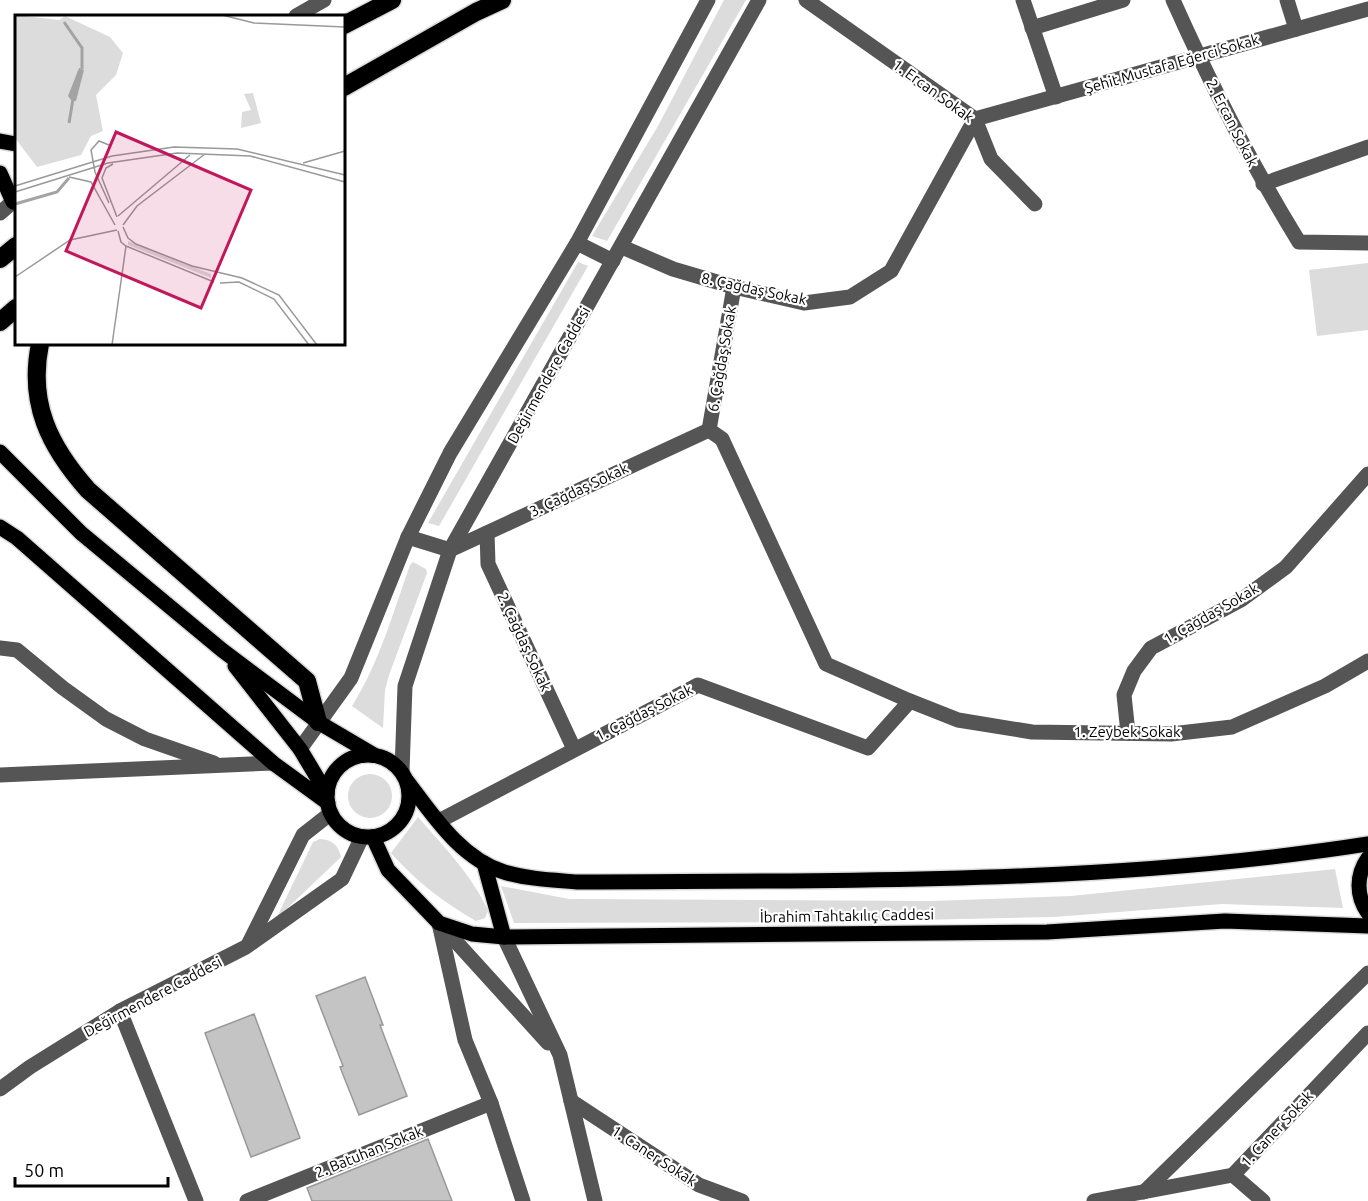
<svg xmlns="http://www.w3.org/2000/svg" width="1368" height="1201" font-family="Ubuntu,sans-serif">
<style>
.green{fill:#dcdcdc}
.building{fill:#c4c4c4;stroke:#999;stroke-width:1.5}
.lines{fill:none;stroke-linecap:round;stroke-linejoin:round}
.major-casing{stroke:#dbdbdb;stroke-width:18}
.highway-casing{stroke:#dbdbdb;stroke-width:21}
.minor{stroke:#555;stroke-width:15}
.major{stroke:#000;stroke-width:15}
.highway{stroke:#000;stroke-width:18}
.labels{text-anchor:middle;stroke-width:4.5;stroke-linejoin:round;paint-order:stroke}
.street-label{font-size:15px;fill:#000;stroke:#fff}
.inset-river{fill:none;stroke:#a3a3a3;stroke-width:3}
.inset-road{fill:none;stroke:#999;stroke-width:1.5}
.view{fill:#c2185b;fill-opacity:0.15;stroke:#c2185b;stroke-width:3}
.inset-edge{fill:none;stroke:#000;stroke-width:3}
</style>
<rect width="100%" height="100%" fill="#fff"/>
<g class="green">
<path d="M724,0H746L607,241L592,236L658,126Z"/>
<path d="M578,262L588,266L439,526L428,523Z"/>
<path d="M1368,263V330L1317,336L1309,270Z"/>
<path d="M413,562L426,569L427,573L389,675L385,690L383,728L352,706C379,663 393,613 410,565Z"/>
<circle cx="370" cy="796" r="22"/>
<path d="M418,817C443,846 473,876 488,911L485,918L476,921C444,903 415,880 391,853Z"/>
<path d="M320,839C333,840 338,845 341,857L276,919L313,842Z"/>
<path d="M1335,869L1343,908L1222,904L1054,917L827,922L514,923L501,886L569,899L931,901L1071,896Z"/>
</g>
<g class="building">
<path d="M365,977L383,1025H380L407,1096L359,1115L340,1067L343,1066L316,996Z"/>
<path d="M254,1014L300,1138L251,1157L205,1033Z"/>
<path d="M428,1139L452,1201H312L307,1188Z"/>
</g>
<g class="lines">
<g class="major-casing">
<g id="major">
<path d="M0,141L16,144"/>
<path d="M0,173L13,202"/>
<path d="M0,452L81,533L222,650L318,722L374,755"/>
<path d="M0,527L17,538L273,763L328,803"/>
<path d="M235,666L300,749L327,794"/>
<circle cx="368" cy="796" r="41"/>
<path d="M407,781C433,815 460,858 504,872C527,879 553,880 577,882C841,880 1106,885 1368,844"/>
<path d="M373,837L388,870L439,923L472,934L504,937L1047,932L1225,921L1368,926"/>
<path d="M1368,858C1356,875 1356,896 1368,913"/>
<path d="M484,863L504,937"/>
</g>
</g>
<g class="highway-casing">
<g id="highway">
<path d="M344,25L392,0"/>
<path d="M344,87L476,12L502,0"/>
<path d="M0,259L16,246"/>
<path d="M0,322L16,308"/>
<path d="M40,344C28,403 49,446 88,490L307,681L318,722"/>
</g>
</g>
<g class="minor">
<path d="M806,0L975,119L991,159L1035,204"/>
<path d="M1023,0L1056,97"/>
<path d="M1173,0C1210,83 1251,164 1299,242L1368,243"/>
<path d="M1287,0L1296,29"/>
<path d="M296,16L324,0"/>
<path d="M1032,28L1123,0"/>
<path d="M1263,184L1368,147"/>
<path d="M0,213L16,199"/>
<path d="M577,243L613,261"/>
<path d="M622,247L673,269L734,287L804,303L850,297L891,271L975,119L1368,9"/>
<path d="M709,430L722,439L826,664L910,701L958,720L1032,732L1171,734L1232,727L1325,686L1368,661"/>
<path d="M709,430L734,287"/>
<path d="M487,533L488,564L574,749"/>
<path d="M408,537L450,550L709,430"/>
<path d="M0,648L17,650L63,688L106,719L145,739L214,763"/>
<path d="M1128,733L1124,695L1134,671L1151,648L1241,600L1286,567L1368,474"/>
<path d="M300,749L351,678L408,537L450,453L577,243L708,0"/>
<path d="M402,771L405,686L450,550L759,0"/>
<path d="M0,775L273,763"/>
<path d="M439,821L698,685L868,748L910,701"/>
<path d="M439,923L465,1040L491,1103L523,1201"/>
<path d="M439,923L548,1043"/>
<path d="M504,937L560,1055L595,1201"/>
<path d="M248,945L303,835L331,813"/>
<path d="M120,1011L196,1201"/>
<path d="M0,1089L30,1067L120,1011L246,947L342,879L362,837"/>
<path d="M571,1101L699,1185L742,1201"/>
<path d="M1233,1175L1263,1201"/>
<path d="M1144,1192L1368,973"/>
<path d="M247,1201L491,1103"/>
<path d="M1094,1201L1233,1175L1368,1033"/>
</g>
<use href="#major" class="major"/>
<use href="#highway" class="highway"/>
</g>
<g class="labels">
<g class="street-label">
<text transform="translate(1172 64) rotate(-16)" y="5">Şehit Mustafa Eğerci Sokak</text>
<text transform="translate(933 91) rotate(36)" y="5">1. Ercan Sokak</text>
<text transform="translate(1232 123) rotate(63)" y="5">2. Ercan Sokak</text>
<text transform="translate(754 289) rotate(12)" y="5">8. Çağdaş Sokak</text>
<text transform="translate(722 359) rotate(-80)" y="5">6. Çağdaş Sokak</text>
<text transform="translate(549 375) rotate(-61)" y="5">Değirmendere Caddesi</text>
<text transform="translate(579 490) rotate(-25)" y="5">3. Çağdaş Sokak</text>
<text transform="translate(1211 614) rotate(-30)" y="5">1. Çağdaş Sokak</text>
<text transform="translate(524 642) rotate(65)" y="5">2. Çağdaş Sokak</text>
<text transform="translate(644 713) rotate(-27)" y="5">1. Çağdaş Sokak</text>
<text x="1127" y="737">1. Zeybek Sokak</text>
<text transform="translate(847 916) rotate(-1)" y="5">İbrahim Tahtakılıç Caddesi</text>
<text transform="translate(153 997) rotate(-28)" y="5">Değirmendere Caddesi</text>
<text transform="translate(1277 1129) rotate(-47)" y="5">1. Caner Sokak</text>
<text transform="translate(369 1152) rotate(-22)" y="5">2. Batuhan Sokak</text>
<text transform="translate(654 1156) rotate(33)" y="5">1. Caner Sokak</text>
</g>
</g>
<g transform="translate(15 15)">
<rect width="330" height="330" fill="#fff"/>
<path d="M0,0L44,5L50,1L95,22L108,38L101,60L81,80L88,116L76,121L66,140L22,152L0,123ZM238,78L246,108L226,113L227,97L236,95L229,79ZM113,226L196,259V263L113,230Z" fill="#dcdcdc"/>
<path d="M64,53L69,55L61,86H57L53,81Z" fill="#a3a3a3"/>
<path class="inset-river" d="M49,7L67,33V54M54,108L58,84M0,189L42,177L54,163"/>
<path class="inset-road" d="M207,0L239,8L330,12M94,130L84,126L76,135L80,157L94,188M288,148L330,136M98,149L91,153L87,163L102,202M54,162L76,167L100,210M0,171L97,141L159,132L222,134L330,160M0,177L93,148L162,138L235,141L330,167M103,201L175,140M108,210L122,191L190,139M108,212L113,223L121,229L177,251L227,263L264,280L302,330M103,216L106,227L111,231L199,267M0,262L55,225L102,215M205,268L224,267L259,284L294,330M97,330L111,231"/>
<path class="view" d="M101,117L236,175L186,293L51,236Z"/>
<rect width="330" height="330" class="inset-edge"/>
</g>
<path d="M15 1177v9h153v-9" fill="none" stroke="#000000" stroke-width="3"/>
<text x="24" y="1177" font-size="18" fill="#000000" stroke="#ffffff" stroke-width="4.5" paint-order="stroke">50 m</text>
</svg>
